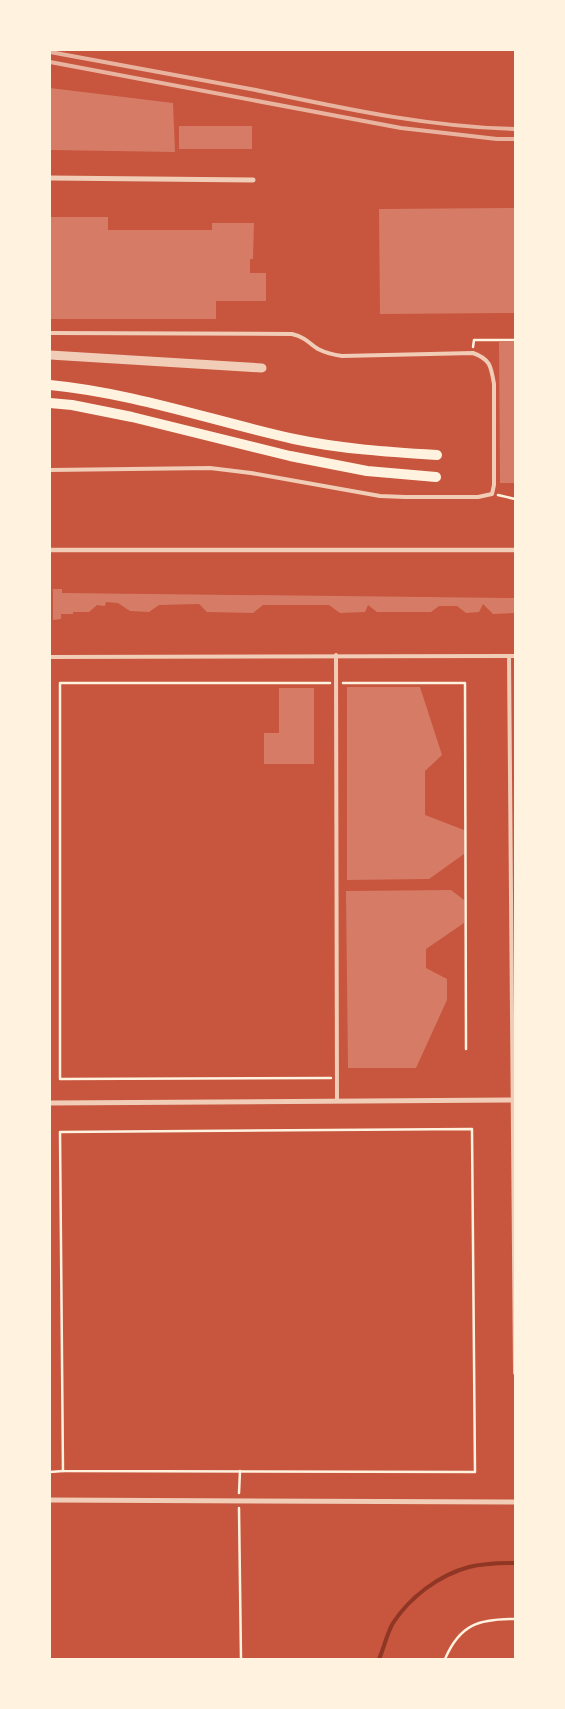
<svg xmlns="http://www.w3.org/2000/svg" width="565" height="1709" font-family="Figtree,sans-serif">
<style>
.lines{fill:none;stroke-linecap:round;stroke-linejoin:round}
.stream{stroke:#8f3625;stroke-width:4}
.building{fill:#d67c66}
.path{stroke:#fff3e0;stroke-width:2.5}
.service{stroke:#f1ccb7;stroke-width:4}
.pedestrian{stroke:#f1ccb7;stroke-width:4.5}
.minor{stroke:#f1ccb7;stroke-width:5}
.tertiary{stroke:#f1ccb7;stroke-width:9}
.secondary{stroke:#fff3e0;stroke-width:10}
.rail{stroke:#e9b49f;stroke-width:4}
</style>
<rect width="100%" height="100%" fill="#c8553d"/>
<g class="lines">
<path class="stream" d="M379,1659C384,1648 387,1633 393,1623C410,1597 439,1575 469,1567C484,1563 500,1563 515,1563"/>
</g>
<g class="building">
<path d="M50,88L173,103L175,152L50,150Z"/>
<rect x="179" y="126" width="73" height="23"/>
<path d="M515,208V313L380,314L379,209Z"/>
<path d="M50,217H108V230H212V223H254L253,259H250V273H266V301H216V319H50Z"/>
<path d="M499,342H515V483H500Z"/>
<path d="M53,589H62V593L515,598V613L493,614L483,604L479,612L466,613L457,606H439L431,612H377L368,605L365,612L340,613L329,605H263L253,613L207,612L199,604L159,605L149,612L130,611L118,603L106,602L105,606L97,605L89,612H73V614H61V619L53,620Z"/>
<path d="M347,687H420L442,755L425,771V815L464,830V854L429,879L347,880Z"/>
<path d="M279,688H314V764H264V733H279Z"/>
<path d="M451,890L464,900V923L426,949V968L447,979V1000L416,1068H348L346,891Z"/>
</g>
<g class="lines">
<g class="path">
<path d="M473,347L474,340H515"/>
<path d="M498,495L515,499"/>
<path d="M330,683H60V1079L331,1078"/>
<path d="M343,683H465L466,1049"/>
<path d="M472,1129L475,1472L63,1471L60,1132Z"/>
<path d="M50,1472L63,1471"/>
<path d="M239,1493L240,1471"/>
<path d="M239,1508L241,1659"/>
<path d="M445,1659C460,1624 479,1619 515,1619"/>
</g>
<g class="service">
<path d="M50,333L292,334C307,338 307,342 318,349C326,353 334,355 342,356L473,353C490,359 491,366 494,384V485L492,494L478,497H405L380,496L251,473L210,468L50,470"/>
<path d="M336,655L337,1101"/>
<path d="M509,656L515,1373"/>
<path d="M50,657L515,656"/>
</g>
<path class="pedestrian" d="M50,550H515"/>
<g class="minor">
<path d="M50,178L253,180"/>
<path d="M50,1103L513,1100"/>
<path d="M50,1500L515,1502"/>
</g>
<path class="tertiary" d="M50,355L262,368"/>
<g class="secondary">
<path d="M50,385C133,393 213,421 294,439C341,449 389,452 437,455"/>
<path d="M50,403L72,405L132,417L290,456L367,471L436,477"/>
</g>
<g class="rail">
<path d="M50,52C119,65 187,77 256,90C342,108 427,127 515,129"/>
<path d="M50,62L401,128L497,139H515"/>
</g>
</g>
<rect width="565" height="1709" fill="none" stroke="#fff3e0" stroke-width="102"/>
</svg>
